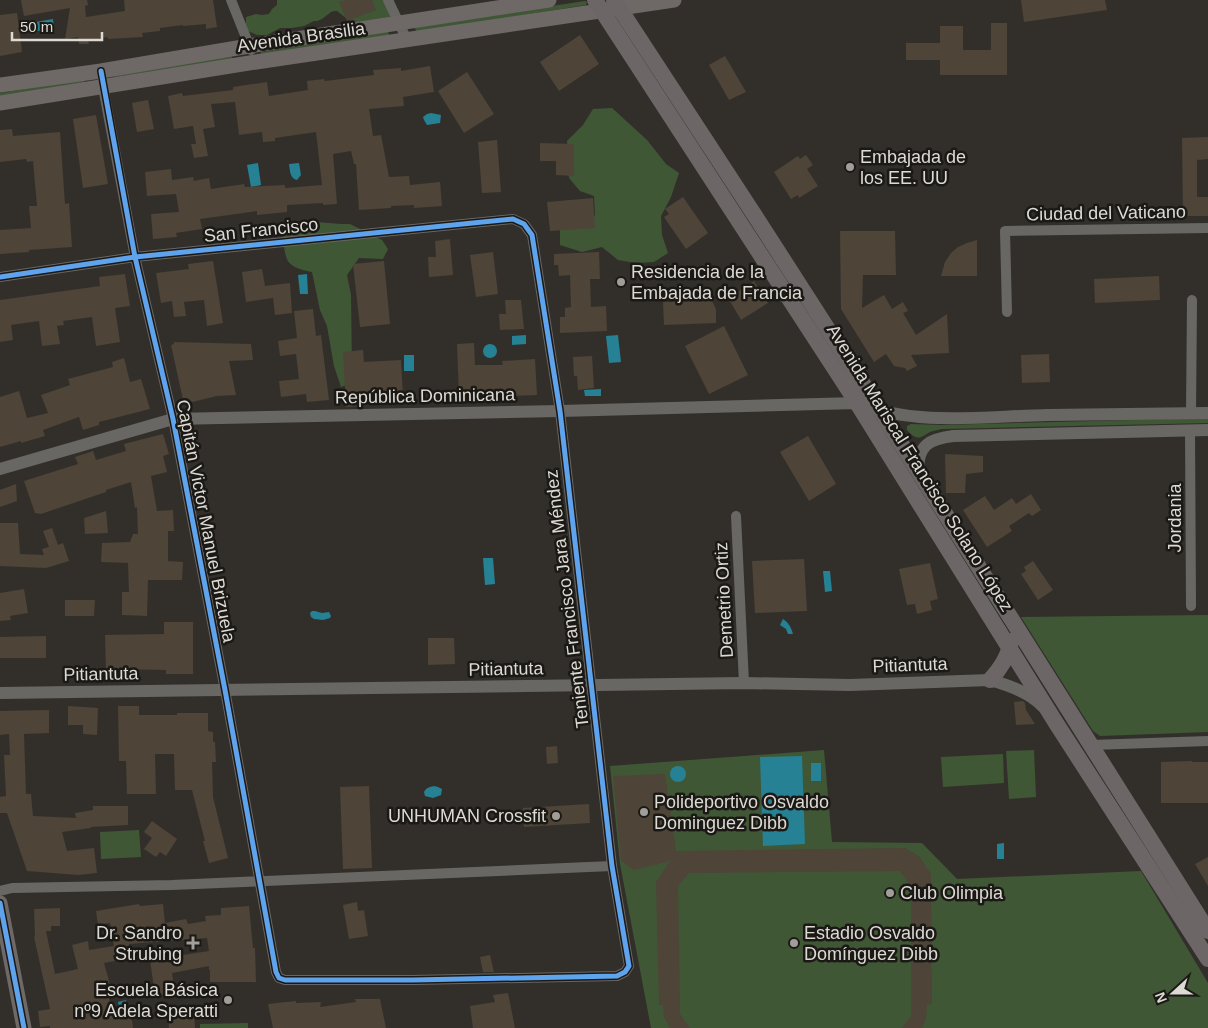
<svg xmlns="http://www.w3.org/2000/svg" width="1208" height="1028" font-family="Helvetica,sans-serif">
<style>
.green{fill:#405736}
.water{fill:#258193}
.building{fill:#4e4437}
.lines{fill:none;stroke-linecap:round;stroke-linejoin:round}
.minor{stroke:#696764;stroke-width:10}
.tertiary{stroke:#696764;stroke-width:12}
.primary{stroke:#6e6967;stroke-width:15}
.trunk{stroke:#6c6766;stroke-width:16}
.cycleway-casing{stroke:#1b1915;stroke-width:8}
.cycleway{stroke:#60a3ed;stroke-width:5}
.poi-dot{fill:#a19e99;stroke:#1b1915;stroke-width:2}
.labels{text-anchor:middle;stroke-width:5;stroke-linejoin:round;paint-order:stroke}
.street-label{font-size:18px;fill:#dddad4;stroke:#1b1915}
.poi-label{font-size:18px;fill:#dddad4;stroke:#1b1915;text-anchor:start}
</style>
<rect width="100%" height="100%" fill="#322f2b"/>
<g class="green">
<path d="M277,0H394C393,4 393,9 391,13C388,24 385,23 389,34V36L261,55V52L368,35L337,11H334L331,12L322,19L317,21H314L304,26L292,28H280L267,35H257L248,31L246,24V17L256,14L262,15L269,14L272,9L277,5Z"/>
<path d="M585,1L587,2L586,5L417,32L415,29L416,27Z"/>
<path d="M231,56L233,59L115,77V76Z"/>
<path d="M83,80L85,82L0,97V93Z"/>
<path d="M612,108L647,140L666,164L679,173L671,197L661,216L662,235L668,253L654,262L636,263L618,260L602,247L582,252L560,245V222L584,228L595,215L594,196L580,191L569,178L567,141L583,125L593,109Z"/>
<path d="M316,222L341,224H350L382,240L388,249L383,259L359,258L347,275L351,295L352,373L351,383L341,387L334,366L327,326L320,310L312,272C283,266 287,261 282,235L292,228Z"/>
<path d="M1208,418V423L942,429C939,430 936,430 933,431C923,434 920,443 910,433C906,429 907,430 907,426L911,424L942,425Z"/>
<path d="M1208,615V732L1100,736L1093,731L1021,617Z"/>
<path d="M824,750L832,842L922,843L957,879L1141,871L1208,983V1028H651L620,864L610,766Z"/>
<path d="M1034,750L1036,797L1009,799L1006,751Z"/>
<path d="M1003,754L1004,783L943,787L941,757Z"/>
<path d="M139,830L141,857L101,859L100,832Z"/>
<path d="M248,1023V1028H200V1024Z"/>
</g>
<g class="water">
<path d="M53,19L54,29L37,31L36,22Z"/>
<path d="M431,113L441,115L440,123L427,125L424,120L423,117L427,114Z"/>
<path d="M258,163L261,185L251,187L247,165Z"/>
<path d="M299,163L301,175L297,180C290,179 290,171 289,164Z"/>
<path d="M307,274L308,294H300L298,275Z"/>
<path d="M526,335V344L512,345V336Z"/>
<path d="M618,335L621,362L609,363L606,336Z"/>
<circle cx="490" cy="351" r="7"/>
<rect x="404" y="355" width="10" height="16"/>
<path d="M601,389V396H585L584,390Z"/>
<path d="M483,558H493L495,584L485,585Z"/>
<path d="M823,571H830L832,591L825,592Z"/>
<path d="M312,611H315L322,613L329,612L331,616L330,618L323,620L314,619L311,617L310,613Z"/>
<path d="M783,619C789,623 791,627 793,634H788L786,629L780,625Z"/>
<path d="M802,756L805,844L763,846L760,757Z"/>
<rect x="811" y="763" width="10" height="18"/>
<circle cx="678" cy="774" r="8"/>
<path d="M434,786L438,787L442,789L441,795L433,798L425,796L424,792C426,788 429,787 434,786Z"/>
<path d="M1004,843V859H997V844Z"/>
<path d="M126,1000L130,1016L121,1018L118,1002Z"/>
</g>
<g class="building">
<path d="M21,0H87L88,5L85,6L86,17L125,11L124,0H213L217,27L206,29V24L183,26V25L160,28V31L142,33L143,37L108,39V37L88,41L89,44H79L78,37L65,39L70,8L24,16Z"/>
<path d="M345,0H372L376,10L347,21L339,2Z"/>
<path d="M1021,0H1105L1107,10L1024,22Z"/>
<path d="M17,13L22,52L0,56V15Z"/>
<path d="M991,23H1007V75H940V60H906V43H940V26H963V50H991Z"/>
<path d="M580,35L599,64L559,91L540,62Z"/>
<path d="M725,56L746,92L729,100L709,65Z"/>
<path d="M430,66L434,92L403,97L404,106L369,109L373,136L381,135L389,177L409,176L410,185L440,182L442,206L414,208V205L391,206V208L359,210L356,164H354L351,151L333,154L337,204L323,205V203L287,205V212L257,215V211L200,219L202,229L176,233L177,237L153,239L151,214L179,212L176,194L147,196L145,172L171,169L172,180L193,177L194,181L209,178L211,189L244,184L245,187L285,185V188L322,185L316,132L275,138V141L263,142L262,132L239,135L235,102L211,104L215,127L203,129L208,156L194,158L191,144H196L193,126L174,129L168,96L182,93L183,96L233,90V87L267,82L269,96L308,90L307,81L324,79L325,81L374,75L373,70L401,68V71Z"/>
<path d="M467,72L494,114L464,133L438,91Z"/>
<path d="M148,100L154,129L137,132L132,103Z"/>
<path d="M96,115L108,184L83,188L73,119Z"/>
<path d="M12,129L13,136L60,132L65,204L69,203L72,247L29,250V252L0,254V230L31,228L29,206H37L33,161L27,162L26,159L0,162V130Z"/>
<path d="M1208,137V159L1197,160V197H1208V216H1183L1182,138Z"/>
<path d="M497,140L501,192L482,193L478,142Z"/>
<path d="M540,143L574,144V176L556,175V161H540Z"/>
<path d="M806,155L813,165L807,169L818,186L799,198L798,195L791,199L774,172L798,156L800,159Z"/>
<path d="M683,197L708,233L686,249L664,217L669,214L665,209Z"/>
<path d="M593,198L595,228L550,231L547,202Z"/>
<path d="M840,231H895L896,275H863L862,308L884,295L892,309L903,302L908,311L903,313L916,335L947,314L949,353L911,355L917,366L907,371L905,368L894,366L886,354L874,362L841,309Z"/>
<path d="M450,239L453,275L429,277L428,257H436L435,241Z"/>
<path d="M977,240V276H941L945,262L951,253L958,247L967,243Z"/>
<path d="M493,252L498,294L476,297L470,255Z"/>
<path d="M599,252L600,279H590L591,307L606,306L607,331L560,333V317H565V308L571,307L570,275L559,276L558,265H554V254Z"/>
<path d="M213,261L223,323L207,326L204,300L184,302L186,316L174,317L172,301L161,303L156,273L189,269L188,264Z"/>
<path d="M384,261L390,324L360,327L353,264Z"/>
<path d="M262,269L265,286L290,283L292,313L275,315L273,298L246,302L242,272Z"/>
<path d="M125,274L130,306L115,308L120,342L96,346L92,317L63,321L64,325L57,326L60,344L42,346L39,321L11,325L13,340L0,342V300L100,286L99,277Z"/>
<path d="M1159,276L1160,300L1095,303L1094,279Z"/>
<path d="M754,281L768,303L741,320L728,298Z"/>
<path d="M505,300H521L524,329L500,330L499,314H506Z"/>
<path d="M712,301L716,309V323L664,325L663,302Z"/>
<path d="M313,309L316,336L321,335L329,400L307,402L306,394L281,397L279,381L299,379L296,354L280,356L278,341L297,338L294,311Z"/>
<path d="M724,326L748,375L709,394L685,346Z"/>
<path d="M174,342L251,344L253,360L229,361L236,395L217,396L184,404L171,345L174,344Z"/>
<path d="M474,343L475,365H503L502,361L535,359L537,395L504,396V394L477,395L459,396L457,344Z"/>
<path d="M363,350L364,362L401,360L403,396L366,399L367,406L346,407L343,352Z"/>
<path d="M1049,354L1050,382L1022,383L1021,355Z"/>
<path d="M592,356L594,388L578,390L577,376H574L573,357Z"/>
<path d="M124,358L130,382L141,379L150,409L99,422V425L83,430L79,417L43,430L45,436L21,443V441L0,447V397L19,391L27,418L48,413L41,395L70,385L68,379L113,367L112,362Z"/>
<path d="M163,434L169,454L163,456L167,472L151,476L157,511L173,510L174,531H168V561L183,562L182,580H148L147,616L122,615V592H129L128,563L101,562L102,543L130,542L133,534H138L137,507L135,508L131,482L106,490V492L41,514L35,513L24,481L78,464L75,457L93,451L96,460L126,451L124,444Z"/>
<path d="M808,436L836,484L809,501L780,452Z"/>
<path d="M945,454L983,456V472L966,474L965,493H946Z"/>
<path d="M16,484L17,501L0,507V490Z"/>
<path d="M1031,494L1041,510L1032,516L1029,513L1009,526L1012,531L987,547L963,510L985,496L994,510L1012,498L1016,504Z"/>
<path d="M106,511L108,533L85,534L84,518Z"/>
<path d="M0,523H18L20,554L44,555L42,549L49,547L43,531L52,528L58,545L63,543L69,561L46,568L0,566Z"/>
<path d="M804,559L807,611L755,613L752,561Z"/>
<path d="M1033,561L1053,590L1038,600L1021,574L1026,571L1024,567Z"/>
<path d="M930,563L938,599L930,601L932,610L917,614L915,604L907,605L899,569Z"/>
<path d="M24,589L28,613L10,616L11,620L0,621V593Z"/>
<path d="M65,600H95L94,616H65Z"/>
<path d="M164,622H193V674H166V670L106,669L105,635L164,634Z"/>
<path d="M46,636V658H0V637Z"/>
<path d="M428,638H454L455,664L428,665Z"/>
<path d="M1023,701L1025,703L1026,710L1035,724L1016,725L1014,702Z"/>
<path d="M68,706L98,708L97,735L83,734V725H68Z"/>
<path d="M118,706H139V715H177V713H208V731L213,732V742H215L216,762H212L213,797L228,858L209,863L203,841H205L192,790H175L174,754H155L156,794H127L126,761H119Z"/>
<path d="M49,710V733L24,734L26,794H31L33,816L76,818L75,813L93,810V806H128V825L91,827V828L62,832L67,851L94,848L97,873L78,875L27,871L7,813H0V797L6,796L4,755H10L9,734L0,735V711Z"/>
<path d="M557,746L558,763L547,764L546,747Z"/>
<path d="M1192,761V762H1208V803H1161V762Z"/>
<path d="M665,774L676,851L905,848L919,856L931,874L932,1004L927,1005L926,1020L922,1028H902L911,1016V887L900,871L689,873L678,886L680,1014L690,1028H670L664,1017L663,1005H659L656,882L670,861L634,870L621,861L613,776Z"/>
<path d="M369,786L372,868L343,869L340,787Z"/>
<path d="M589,804L590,823L524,827L523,808Z"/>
<path d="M152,821L177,839L166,856L160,852L156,857L144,849L152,838L144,832Z"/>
<path d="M1208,857V886L1195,864Z"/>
<path d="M357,902L358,911L364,910L368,936L349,939L343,905Z"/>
<path d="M139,904L140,906L163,904L165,923L186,919L188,924L206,921L205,916L221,915V908L249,906L253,948H255L256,982H210V970H209V966L172,973L175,993L155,996L150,960L209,951L207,938L129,944L131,958L104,963L111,988L107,989L113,1018L131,1014L133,1028H50V1026L40,1027L38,1011L50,1009L34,937L35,936L34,909L60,908V926H51V931H46L55,974L78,969L72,945L88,941L89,950L114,946L110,923L98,925L96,911Z"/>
<path d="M490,955L494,972H483L480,957Z"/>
<path d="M508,993L515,1028H473L470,1006L495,1002L493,995Z"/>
<path d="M355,999H380L386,1028H273L268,1004L296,1001V1003L321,1002L320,1007L356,1002Z"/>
<path d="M194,1011L195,1028H169L168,1012Z"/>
</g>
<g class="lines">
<g class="minor">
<path d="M231,0L251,50"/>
<path d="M388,0L407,40"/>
<path d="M0,277L135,257L513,219L524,224L532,235L560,411L612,866L629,966L625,972L617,976L413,980H285L279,978L276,972L225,690L173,419L135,257L102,82"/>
<path d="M1007,312L1005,231L1208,228"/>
<path d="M1191,413L1192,300"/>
<path d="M1190,430L1191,606"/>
<path d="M736,516L744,683"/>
<path d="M1091,745L1208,741"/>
<path d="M0,891L12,888L172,885L612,866"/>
</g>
<g class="tertiary">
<path d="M0,469L173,419L560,411L857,403C917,427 985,416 1048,415C1102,414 1155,414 1208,413"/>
<path d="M918,471C918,445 929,439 953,436L1208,430"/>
<path d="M0,693L744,683L850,685L990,680C1008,685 1029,692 1042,706"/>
</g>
<g class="primary">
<path d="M0,85L101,71L249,46L549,0"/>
<path d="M0,103L256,62L674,0"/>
<path d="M0,903L24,1028"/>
</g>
<g class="trunk">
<path d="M595,0L857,403L1056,723L1208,959"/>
<path d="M614,0L759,222L881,412L1208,931"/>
<path d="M990,680C1000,669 1009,656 1011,641"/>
</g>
<g class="cycleway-casing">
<g id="cycleway">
<path d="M0,277L135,257L513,219L524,224L532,235L560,411L612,866L629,966L625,972L617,976L413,980H285L279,978L276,972L225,690L173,419L135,257L101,71"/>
<path d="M0,903L24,1028"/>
</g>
</g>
<use href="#cycleway" class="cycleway"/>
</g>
<g class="poi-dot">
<circle cx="850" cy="167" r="5"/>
<circle cx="621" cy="282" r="5"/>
<circle cx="644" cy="812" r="5"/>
<circle cx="556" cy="816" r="5"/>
<circle cx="890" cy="893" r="5"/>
<path d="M190.5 935.5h5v5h5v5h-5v5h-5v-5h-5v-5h5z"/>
<circle cx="794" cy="943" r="5"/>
<circle cx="228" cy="1000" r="5"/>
</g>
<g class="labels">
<g class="street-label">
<text transform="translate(301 37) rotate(-8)" y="6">Avenida Brasilia</text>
<text transform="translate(1106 213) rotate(-1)" y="6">Ciudad del Vaticano</text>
<text transform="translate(261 230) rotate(-6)" y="6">San Francisco</text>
<text transform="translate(425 396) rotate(-1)" y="6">República Dominicana</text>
<text transform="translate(920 468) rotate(58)" y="6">Avenida Mariscal Francisco Solano López</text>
<text transform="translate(1175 518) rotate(-90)" y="6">Jordania</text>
<text transform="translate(206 521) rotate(79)" y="6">Capitán Victor Manuel Brizuela</text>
<text transform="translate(567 599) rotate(-97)" y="6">Teniente Francisco Jara Méndez</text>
<text transform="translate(724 600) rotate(-93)" y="6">Demetrio Ortiz</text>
<text transform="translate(910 665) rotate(-2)" y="6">Pitiantuta</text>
<text transform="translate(506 669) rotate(-1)" y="6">Pitiantuta</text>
<text transform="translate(101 674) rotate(-1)" y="6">Pitiantuta</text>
</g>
<g class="poi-label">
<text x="860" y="163">Embajada de<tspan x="860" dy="21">los EE. UU</tspan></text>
<text x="631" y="278">Residencia de la<tspan x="631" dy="21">Embajada de Francia</tspan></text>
<text x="654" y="808">Polideportivo Osvaldo<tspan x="654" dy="21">Dominguez Dibb</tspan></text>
<text x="546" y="822" text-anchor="end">UNHUMAN Crossfit</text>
<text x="900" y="899">Club Olimpia</text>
<text x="182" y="939" text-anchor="end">Dr. Sandro<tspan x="182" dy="21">Strubing</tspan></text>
<text x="804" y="939">Estadio Osvaldo<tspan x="804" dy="21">Domínguez Dibb</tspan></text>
<text x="218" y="996" text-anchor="end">Escuela Básica<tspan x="218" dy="21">nº9 Adela Speratti</tspan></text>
</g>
</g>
<g transform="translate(1173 993) rotate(249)" stroke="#1b1915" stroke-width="4" paint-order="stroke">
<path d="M0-4L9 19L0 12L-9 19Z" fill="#dddad4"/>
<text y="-8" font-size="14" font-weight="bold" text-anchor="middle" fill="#dddad4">N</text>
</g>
<path d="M12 32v8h90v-8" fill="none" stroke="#dddad4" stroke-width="2.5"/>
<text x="20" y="32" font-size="15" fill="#dddad4" stroke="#1b1915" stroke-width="4" paint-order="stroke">50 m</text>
</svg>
